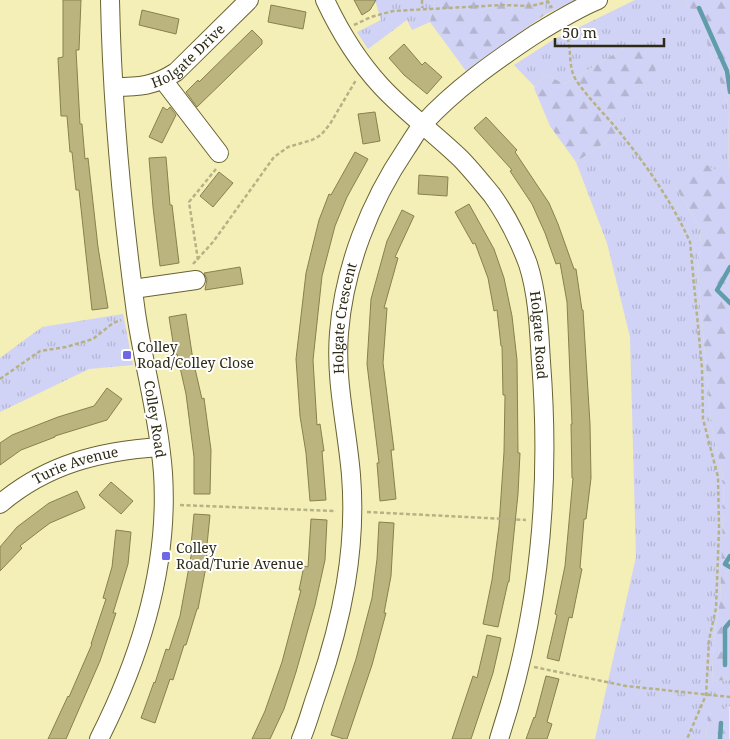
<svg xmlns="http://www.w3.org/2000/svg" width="730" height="739" font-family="'Noto Serif',serif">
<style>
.grass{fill:url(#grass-tufts)}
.forest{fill:url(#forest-firs)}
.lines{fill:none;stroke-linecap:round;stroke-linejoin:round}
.stream{stroke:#609ca9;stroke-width:4.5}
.building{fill:#bbb47f;stroke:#87814e}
.minor-casing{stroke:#696230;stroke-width:20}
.path{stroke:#b6b285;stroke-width:2.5;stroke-dasharray:4 2.5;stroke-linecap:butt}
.minor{stroke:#fff;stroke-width:18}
.poi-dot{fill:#6f68e2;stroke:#fff;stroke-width:2}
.labels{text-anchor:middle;stroke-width:4;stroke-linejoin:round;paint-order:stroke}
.street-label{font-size:14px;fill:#2d2b15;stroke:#fff}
.poi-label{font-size:14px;fill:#2d2b15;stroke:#fff;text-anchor:start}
</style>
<defs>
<pattern id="grass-tufts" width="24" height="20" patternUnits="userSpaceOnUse" patternTransform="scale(1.25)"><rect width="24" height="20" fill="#d0d3f5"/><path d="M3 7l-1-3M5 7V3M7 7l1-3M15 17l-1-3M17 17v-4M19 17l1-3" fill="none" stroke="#b3b5d1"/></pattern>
<pattern id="forest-firs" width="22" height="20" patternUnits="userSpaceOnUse" patternTransform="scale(1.25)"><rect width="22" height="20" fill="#d0d3f5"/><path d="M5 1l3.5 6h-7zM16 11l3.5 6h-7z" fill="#b3b5d1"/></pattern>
</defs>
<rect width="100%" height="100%" fill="#f4eeb7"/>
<g class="grass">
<path d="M375,0H435L430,22L412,30L407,20L368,49L357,32L381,20Z"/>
<path d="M542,0H577L546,14Z"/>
<path d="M635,0H684L701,20L729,109L728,177L673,183L701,229L698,275L711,424L724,481L720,601L714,638L712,681L730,680V706L708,716L706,739H595L636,557L630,337L607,243L576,162L615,136L627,103L655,85L631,44L565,84L546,75L535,87L514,65L553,40Z"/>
<path d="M123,314L133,365L89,369L0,412V358L42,327Z"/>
</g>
<g class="forest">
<path d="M435,0H542L546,14L466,71L430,22Z"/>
<path d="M684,0H730V680L712,681L714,638L720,601L724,481L711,424L698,275L701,229L673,183L695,159L728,176L729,109L701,21Z"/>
<path d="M631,44L656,52L655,85L627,104L615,136L576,162L550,126L534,88L546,75L565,84Z"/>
<path d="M729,706V739H706L708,716Z"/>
</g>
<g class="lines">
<g class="stream">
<path d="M699,8L727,71L730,92"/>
<path d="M730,267L717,290L730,303"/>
<path d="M730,556L725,564L730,567"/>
<path d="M725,665V628L730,622"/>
<path d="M720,739L721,723"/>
</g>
</g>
<g class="building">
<path d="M63,0H81L79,50H76L80,124H82L85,159L88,158L98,247L108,308L92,310L79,190H76L72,152H70L67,116H61L58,58L63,57Z"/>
<path d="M354,0H376L370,10L362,15Z"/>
<path d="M271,5L306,12L303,29L268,22Z"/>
<path d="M142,10L179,19L176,34L139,25Z"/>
<path d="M252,30L262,40V44L197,107L186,92L198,80L199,82Z"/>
<path d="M404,44L422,65L425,62L442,77L427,94L404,75L389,58Z"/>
<path d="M163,107L167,110L170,107L176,115L162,143L149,137Z"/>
<path d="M375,112L380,141L363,144L358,114Z"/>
<path d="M486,117L517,150L515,152L549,203L558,224L574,269H576L582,310H583L590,424L591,478L586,519H584L580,568L582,569L572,618L569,617L559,661L547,658L557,615L555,614L565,566L573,478H572L571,424H572L567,302L560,263L556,264L545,233L532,204L510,171L512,170L474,128Z"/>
<path d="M355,152L368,159L347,197L335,226L322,276L313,360L317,425L320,424L324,451H322L326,500L310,501L306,453L300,416L296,359L306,273L319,220L329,194L331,195Z"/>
<path d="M166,157L170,205H172L179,263L160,266L153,207L149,158Z"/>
<path d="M219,172L233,183L213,207L200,196Z"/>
<path d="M419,175L448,177L447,196L418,194Z"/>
<path d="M469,204L494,249L504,278L512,316L517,360L518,453H520L518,494L509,582H508L498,627L483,624L492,580L499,526L504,452L505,395H503L502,346H501L497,310L494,311L488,278L475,243L473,244L455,212Z"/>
<path d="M402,210L414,216L395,257L398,258L384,308H387L383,363L394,450H391L396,499L380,501L377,463H379L367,364L371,299L387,241Z"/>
<path d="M240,267L243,284L205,290L207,279L204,273Z"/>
<path d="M186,314L193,360L202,399L204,398L211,450L210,494H194V457L186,394L177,354L175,355L169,317Z"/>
<path d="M107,388L122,399L107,420L55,436V437L21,450L0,465V443L12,435L58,417L94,406Z"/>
<path d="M111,482L133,501L121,514L99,495Z"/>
<path d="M77,491L85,508L50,523L38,532L20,546L22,548L0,571V547L17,527L49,503Z"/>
<path d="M194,514L210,515L206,555L208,556L198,609H197L186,645H184L173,680L170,679L155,723L141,718L154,682L155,683L166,649L169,650L180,616L193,545H191Z"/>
<path d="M311,519L327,520L325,560L315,605L296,672L284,709L270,739H252L265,711L282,662L301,590H299L304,566L308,567Z"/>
<path d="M379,522L394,523L391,576L384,613H386L372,665L347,739H344L331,735L356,659L372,598L377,559Z"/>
<path d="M116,530L131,532L128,564L113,613H116L100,661L66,739H48L68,696L69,697L92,644H91L106,599L103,598L112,567Z"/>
<path d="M487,635L501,638L493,673L471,739H452L473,676L477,678Z"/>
<path d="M546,676L559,679L547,722L552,724L547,739H526L534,717L535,718Z"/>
</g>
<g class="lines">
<g class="minor-casing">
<g id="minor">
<path id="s1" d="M325,0C339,30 358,61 381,86C405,112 434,133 460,158C471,169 482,183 492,195C507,216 519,240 528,264C538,295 539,330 541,362C551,489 539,618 499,739"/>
<path d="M163,80L219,153"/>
<path id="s2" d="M114,87C140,87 154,86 176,72L249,0"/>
<path d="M133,289L196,280"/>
<path id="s3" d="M0,504C47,464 100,451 160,447"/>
<path d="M99,739C140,658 169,565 163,473C159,419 144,367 136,313C122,210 112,104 110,0"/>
<path id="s4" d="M301,739C308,723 312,706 318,690C342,620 357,549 351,475C347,427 335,381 339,333C344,268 370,202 406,149C412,140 417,131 423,124C455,89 495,61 534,35C555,22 576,9 598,0"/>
</g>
</g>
<g class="path">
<path d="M422,0V8"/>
<path d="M547,0L552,8"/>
<path d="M354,25L371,17L393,11L502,5L531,6L548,2"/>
<path d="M565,32C573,47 567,66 576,80C590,101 610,119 625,139C650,170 674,206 690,242L702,368L703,419L718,477L719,528L716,608L709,640L706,695L687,739"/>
<path d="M198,260L189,202L216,169"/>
<path d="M193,264L213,242L274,157L288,147L312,140L321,135L330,124L356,80"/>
<path d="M0,379L40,351L66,347L93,339L113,323L121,320"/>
<path d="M180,505L336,511"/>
<path d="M367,512L526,520"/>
<path d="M534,667L626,686L730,697"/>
</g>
<use href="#minor" class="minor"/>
</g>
<g class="poi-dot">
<rect x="122" y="350" width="10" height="10" rx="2.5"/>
<rect x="161" y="551" width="10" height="10" rx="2.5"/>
</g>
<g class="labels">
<g class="street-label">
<text dy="5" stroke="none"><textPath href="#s2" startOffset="84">Holgate Drive</textPath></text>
<text dy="5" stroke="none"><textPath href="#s4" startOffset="429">Holgate Crescent</textPath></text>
<text dy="5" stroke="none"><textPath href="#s1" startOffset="409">Holgate Road</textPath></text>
<text transform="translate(155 419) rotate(81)" y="5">Colley Road</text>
<text dy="5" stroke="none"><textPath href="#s3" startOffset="86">Turie Avenue</textPath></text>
</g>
<g class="poi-label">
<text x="137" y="352">Colley<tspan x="137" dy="16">Road/Colley Close</tspan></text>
<text x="176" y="553">Colley<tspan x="176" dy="16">Road/Turie Avenue</tspan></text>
</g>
</g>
<path d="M555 38v8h109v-8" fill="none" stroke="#2d2b15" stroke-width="2.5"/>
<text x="562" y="38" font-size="15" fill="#2d2b15" stroke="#ffffff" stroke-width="4" paint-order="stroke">50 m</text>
</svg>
